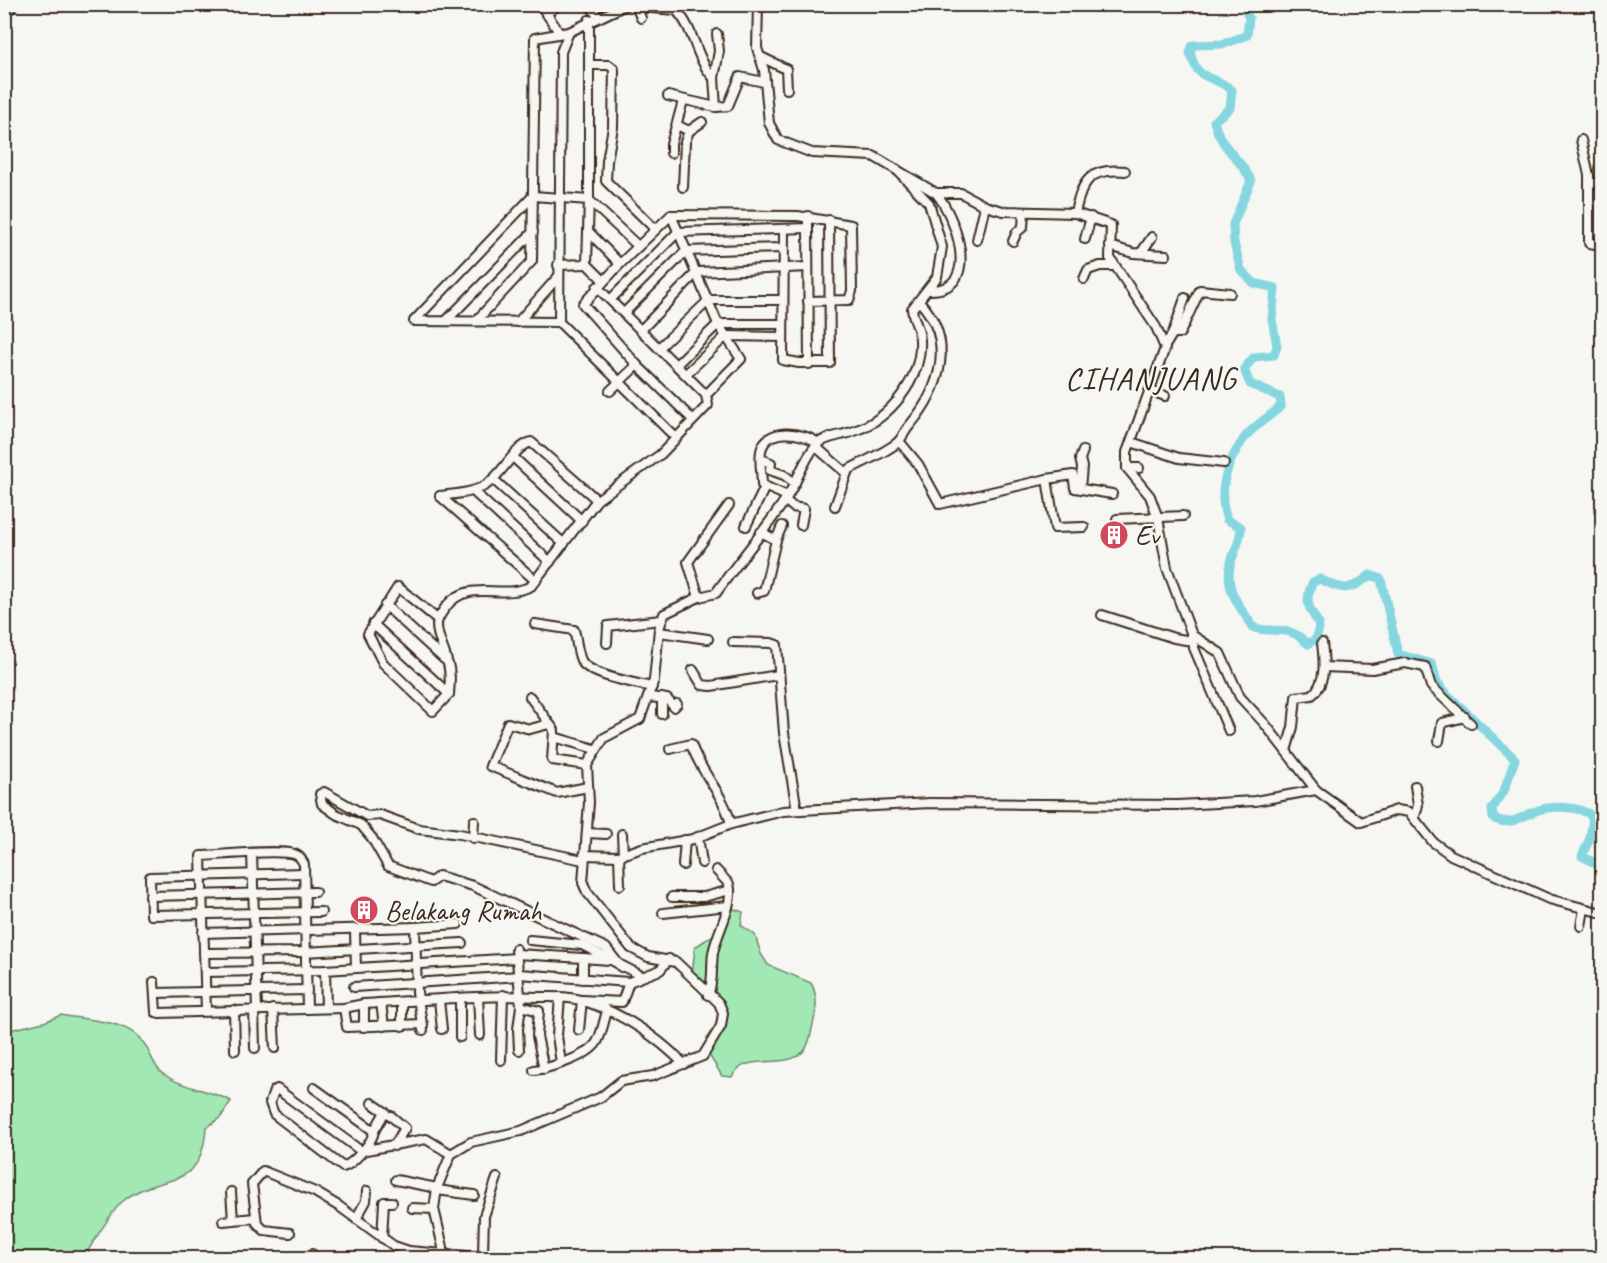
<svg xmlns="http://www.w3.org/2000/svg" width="1607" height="1263" font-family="Caveat,sans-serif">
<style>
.green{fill:#a1e8b5;stroke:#6e896a;stroke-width:1.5}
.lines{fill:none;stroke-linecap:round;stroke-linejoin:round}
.river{stroke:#86d6e0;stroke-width:9}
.minor-casing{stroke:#3b2a1e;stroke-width:12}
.minor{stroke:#f6f6f2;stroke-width:8}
.labels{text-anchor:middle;stroke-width:4.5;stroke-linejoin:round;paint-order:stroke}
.poi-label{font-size:28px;fill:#3b2a1e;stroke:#f6f6f2;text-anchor:start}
.quarter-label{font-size:32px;letter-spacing:1.5px;fill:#3b2a1e;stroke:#f6f6f2}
</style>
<rect width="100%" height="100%" fill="#f6f6f2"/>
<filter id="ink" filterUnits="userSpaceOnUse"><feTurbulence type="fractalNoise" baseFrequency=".0167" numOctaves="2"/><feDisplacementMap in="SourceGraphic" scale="12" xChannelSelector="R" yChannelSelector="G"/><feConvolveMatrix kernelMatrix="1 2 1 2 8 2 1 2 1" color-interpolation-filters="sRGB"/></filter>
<g filter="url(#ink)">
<g class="green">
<path d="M731,908L743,912L741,925L755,935L761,954L768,965L811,983C818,995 817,1012 813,1024C811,1033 810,1044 804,1051C786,1071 744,1051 732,1077L722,1076L709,1055L726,1024L725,1016L692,976L695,947L718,932Z"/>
<path d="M61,1015C88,1021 126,1019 143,1042C150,1051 154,1068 163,1074C184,1089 209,1089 231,1101L221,1117L206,1128C201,1196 160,1170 123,1201C111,1211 93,1244 83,1258H11L4,1246L5,1031L44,1022Z"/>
</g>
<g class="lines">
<path class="river" d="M1242,4L1249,18L1247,35L1224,44L1193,45L1190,52C1198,84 1211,73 1232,90L1230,108L1214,121C1222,152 1241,157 1251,181L1233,224L1234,243L1241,270L1254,283L1275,288L1272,319L1277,346L1274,355L1254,357L1244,369L1250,384L1280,397L1281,406C1270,417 1251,427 1243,440C1226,464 1217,493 1227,520L1241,527C1241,539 1236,547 1232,559C1222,588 1239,605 1254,628C1277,634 1287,623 1308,644L1317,638L1319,624C1308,608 1304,600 1313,582L1320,579C1343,591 1350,592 1370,575L1381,579L1398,654L1432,664L1437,682L1447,694L1515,759L1504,791L1492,809L1493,818C1510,827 1518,818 1533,812C1549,805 1580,805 1593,817L1590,838L1582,856L1602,867"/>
<g class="minor-casing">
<g id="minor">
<path d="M540,4L559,32"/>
<path d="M590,4L598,17"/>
<path d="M758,4L757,48L764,70L769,123L778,140L812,153L873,156L936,193H961L985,206L1003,211L1075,213L1111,225L1110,258L1156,327L1165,348L1127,452V468L1150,496L1158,518L1167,568L1192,635L1220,653L1240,697L1265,724L1316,790L1361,822L1397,810L1409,812L1433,842L1451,855L1549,899L1602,913"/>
<path d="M636,6L641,18"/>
<path d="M638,7L676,10C695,29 695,59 714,78"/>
<path d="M546,14L559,4"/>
<path d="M4,15L14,4"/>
<path d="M589,20V200L638,246"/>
<path d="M761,57L786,69L787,89"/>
<path d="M591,65H609L614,69L613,127L607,161L606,181L655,229"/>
<path d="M668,96L716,107L728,106L740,77L764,82"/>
<path d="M716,107L714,78L719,51L717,34"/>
<path d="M677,125L689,131L685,142L683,187"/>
<path d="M689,131L702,122"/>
<path d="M1581,140L1589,175V243L1602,245"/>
<path d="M671,153V144L683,101"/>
<path d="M1589,183H1602"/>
<path d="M1075,213C1082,180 1090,168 1125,171"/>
<path d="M671,215L798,216L851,225L852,291L849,300L808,301"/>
<path d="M808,228L809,364"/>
<path d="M784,229L783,360L799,363H830L829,220"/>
<path d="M588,231L587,264L603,280"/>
<path d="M1085,239L1091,217"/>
<path d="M977,240L985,206"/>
<path d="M1013,241L1017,232L1023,227L1024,212"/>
<path d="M1110,246L1133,253L1166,255"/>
<path d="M1141,253L1152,237"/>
<path d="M620,264L671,215L718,324L741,359L706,395"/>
<path d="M558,265L587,264"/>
<path d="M1084,279L1088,270L1100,266H1114"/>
<path d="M930,290C983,290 955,216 936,193"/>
<path d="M611,299L678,232L808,228V216"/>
<path d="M624,313L686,251L783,248"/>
<path d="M446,321L533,232"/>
<path d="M476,321L532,261L535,38L569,32L628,4"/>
<path d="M518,322L558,277"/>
<path d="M559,322L561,52L569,32"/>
<path d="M641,330L697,272L808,267"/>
<path d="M1173,333H1180L1200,290L1230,293"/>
<path d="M1165,346L1173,333L1185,298"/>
<path d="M659,348L709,300H782"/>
<path d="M676,365L718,324H782"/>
<path d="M686,374L726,336L783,337"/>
<path d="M610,391L637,365"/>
<path d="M1151,391L1165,396"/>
<path d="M676,438L559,322L414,321L533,196L589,200L588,231L620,264L583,304L637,365L693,420"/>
<path d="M899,441L918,464L940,504L1047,479L1055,528L1084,527"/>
<path d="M1131,442L1179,458L1224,463"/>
<path d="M816,447L846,473"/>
<path d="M513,457L582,521"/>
<path d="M761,459L771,463L770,470L784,475L795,483"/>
<path d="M1127,468H1139"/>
<path d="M493,479L564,544"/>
<path d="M1047,479L1073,475L1075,488L1112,494"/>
<path d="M1080,488L1082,467L1080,459L1083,451"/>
<path d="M473,491L550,562"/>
<path d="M440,496L536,581"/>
<path d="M787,496L762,485C762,475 759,461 761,451C766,426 803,432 818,443"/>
<path d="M597,500L661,454L708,405L706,395L597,287"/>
<path d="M785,500L793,507L804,509L801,525"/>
<path d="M835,506L848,470C864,461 883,454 897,443C902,439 905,430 910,425C941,388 956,340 919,301"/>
<path d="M1117,519L1183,516"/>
<path d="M746,526L765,487"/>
<path d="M776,540L782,526"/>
<path d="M757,593L764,591L776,540L761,532"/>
<path d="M699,597L688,562L729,505"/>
<path d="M385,605L444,659"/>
<path d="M1102,615L1174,638L1192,641"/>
<path d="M437,619L398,587L368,634L383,663L433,711L449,694C450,683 451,671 447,661C444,648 437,638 437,625C437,618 441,614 445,608C467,577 502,601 531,586L597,500L531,442C513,448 503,474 486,485C473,493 456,494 440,496"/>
<path d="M373,624L449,694"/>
<path d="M535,624L574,630C577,640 577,654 582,662C591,676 636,683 652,687"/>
<path d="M659,632L708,639"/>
<path d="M1192,635L1194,648L1229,731"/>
<path d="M733,642L771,643L777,645L784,733L797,810"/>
<path d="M607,643L608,626L661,620"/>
<path d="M1324,667L1372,669L1405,663L1425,667L1431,686L1471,724"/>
<path d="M693,670L702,685L711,686L778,675"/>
<path d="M530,697L554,730L552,760L587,765"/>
<path d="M649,697L667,699L674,707L677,704"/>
<path d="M662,714V698"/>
<path d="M549,724L530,729L508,723L490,766L557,793L588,787"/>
<path d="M554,737L595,749"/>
<path d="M1439,741L1442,723L1465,717"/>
<path d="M670,749L691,744C701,774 724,794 731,824"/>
<path d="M1286,751L1293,727L1296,697L1312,695C1327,683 1324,659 1322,643"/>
<path d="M1415,816L1418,805L1415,786"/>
<path d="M587,833L606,834"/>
<path d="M622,834L623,855"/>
<path d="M698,837L702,863"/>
<path d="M473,838L474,821"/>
<path d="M252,853L257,1010"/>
<path d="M584,855L619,856L642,848L693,839L731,824L783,811L930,803L1178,805L1255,801L1316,790"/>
<path d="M619,856L620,885"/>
<path d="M583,860L460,834L419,829L380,815L367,816L324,792L320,794L322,804L336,814L361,825L372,838L388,866L431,882L439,876L473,886L606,948L621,967"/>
<path d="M683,865L685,840"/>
<path d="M304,873L150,877L151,915L321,912"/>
<path d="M150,896L315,892"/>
<path d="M672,897H704L730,890L729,884L716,870"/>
<path d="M663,913L728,906"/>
<path d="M1581,926L1584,909"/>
<path d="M355,931L356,968"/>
<path d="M203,933L415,927"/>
<path d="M530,940L582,945L642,976"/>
<path d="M516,949L521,1006L518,1029L519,1050"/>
<path d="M204,953L305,952L462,943"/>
<path d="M517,954L583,958V979"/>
<path d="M583,958L609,960"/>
<path d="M325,970L326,1008"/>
<path d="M205,972L325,970L517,958"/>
<path d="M519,974L629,982"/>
<path d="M154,982L156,1012L159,1013L344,1008L364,1004C422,1001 480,994 538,997C553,997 569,996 584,1001C621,1013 656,1036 684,1064"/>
<path d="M354,987L519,976"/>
<path d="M155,993L307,990"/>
<path d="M708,995C714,981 711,968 713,953C717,932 731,911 730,890"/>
<path d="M478,997L480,1035"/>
<path d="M560,997L557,1036L561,1063"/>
<path d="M460,999V1037"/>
<path d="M439,1000L442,1029"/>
<path d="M402,1002V1026"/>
<path d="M381,1003L384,1026"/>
<path d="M364,1004V1027"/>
<path d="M521,1006L539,1011L537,1036L544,1069"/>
<path d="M344,1008L347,1027L423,1024"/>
<path d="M273,1009L275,1048"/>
<path d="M234,1010L235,1050"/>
<path d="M254,1010L255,1048"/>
<path d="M206,1011L201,856C220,855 280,849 294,854C300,856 301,859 304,864L307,1009"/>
<path d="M423,1030L417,992L415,927L458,924"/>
<path d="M579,1030L582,1000L622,1002L629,982L660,970L669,959"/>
<path d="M501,1060L503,995"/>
<path d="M534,1070C550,1068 588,1057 597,1042C602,1033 604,1021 607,1011"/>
<path d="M314,1088L374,1131C373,1142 353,1164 343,1167L274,1114L270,1103L274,1091L277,1089L361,1151L426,1139L451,1154"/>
<path d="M372,1103L385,1112L374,1131"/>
<path d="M391,1116L405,1128L394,1146"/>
<path d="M396,1180L437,1188"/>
<path d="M437,1190L474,1195"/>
<path d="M231,1192L233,1220"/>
<path d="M412,1208L434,1209"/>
<path d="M356,1219L366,1201L367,1191"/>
<path d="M223,1221L255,1218"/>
<path d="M290,1233L264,1230L257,1223L252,1184L263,1171L315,1192L340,1207L394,1246L409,1251L478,1257L483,1253L484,1216L497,1178"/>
<path d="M382,1238L384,1202H392"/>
<path d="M312,1258V1254"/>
<path d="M442,1258L443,1247L434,1209L437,1188L451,1154L471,1142L521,1131L601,1097L621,1081L653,1076L703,1056L721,1026L723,1013L719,1003L676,962L648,957L631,948L587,892L583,883L589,802L587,765L604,738L640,719L654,680L659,629L664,614L699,597L716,593C739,560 766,530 787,497C798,480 803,461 816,445C825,436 843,436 854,431C890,419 922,379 920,340C920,329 913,320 912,309L937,277L942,247L929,203L896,169"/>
</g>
</g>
<use href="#minor" class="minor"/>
</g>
</g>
<defs>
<g id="building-disc" transform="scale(1.5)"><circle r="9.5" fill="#d1495b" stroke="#f6f6f2"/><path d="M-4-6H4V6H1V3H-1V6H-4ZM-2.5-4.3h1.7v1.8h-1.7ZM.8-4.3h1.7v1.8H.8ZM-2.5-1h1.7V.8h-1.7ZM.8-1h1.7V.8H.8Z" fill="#fff"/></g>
</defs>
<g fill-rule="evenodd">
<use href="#building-disc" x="1114" y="535"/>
<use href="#building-disc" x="364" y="910"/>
</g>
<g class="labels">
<g class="poi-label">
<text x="1135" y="545">Ev</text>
<text x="385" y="920">Belakang Rumah</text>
</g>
<g class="quarter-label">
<text x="1151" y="389">CIHANJUANG</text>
</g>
</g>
<rect width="1607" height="1263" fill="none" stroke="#f6f6f2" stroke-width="24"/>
<rect x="12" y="12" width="1583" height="1239" fill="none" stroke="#3b2a1e" stroke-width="2" filter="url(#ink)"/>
</svg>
